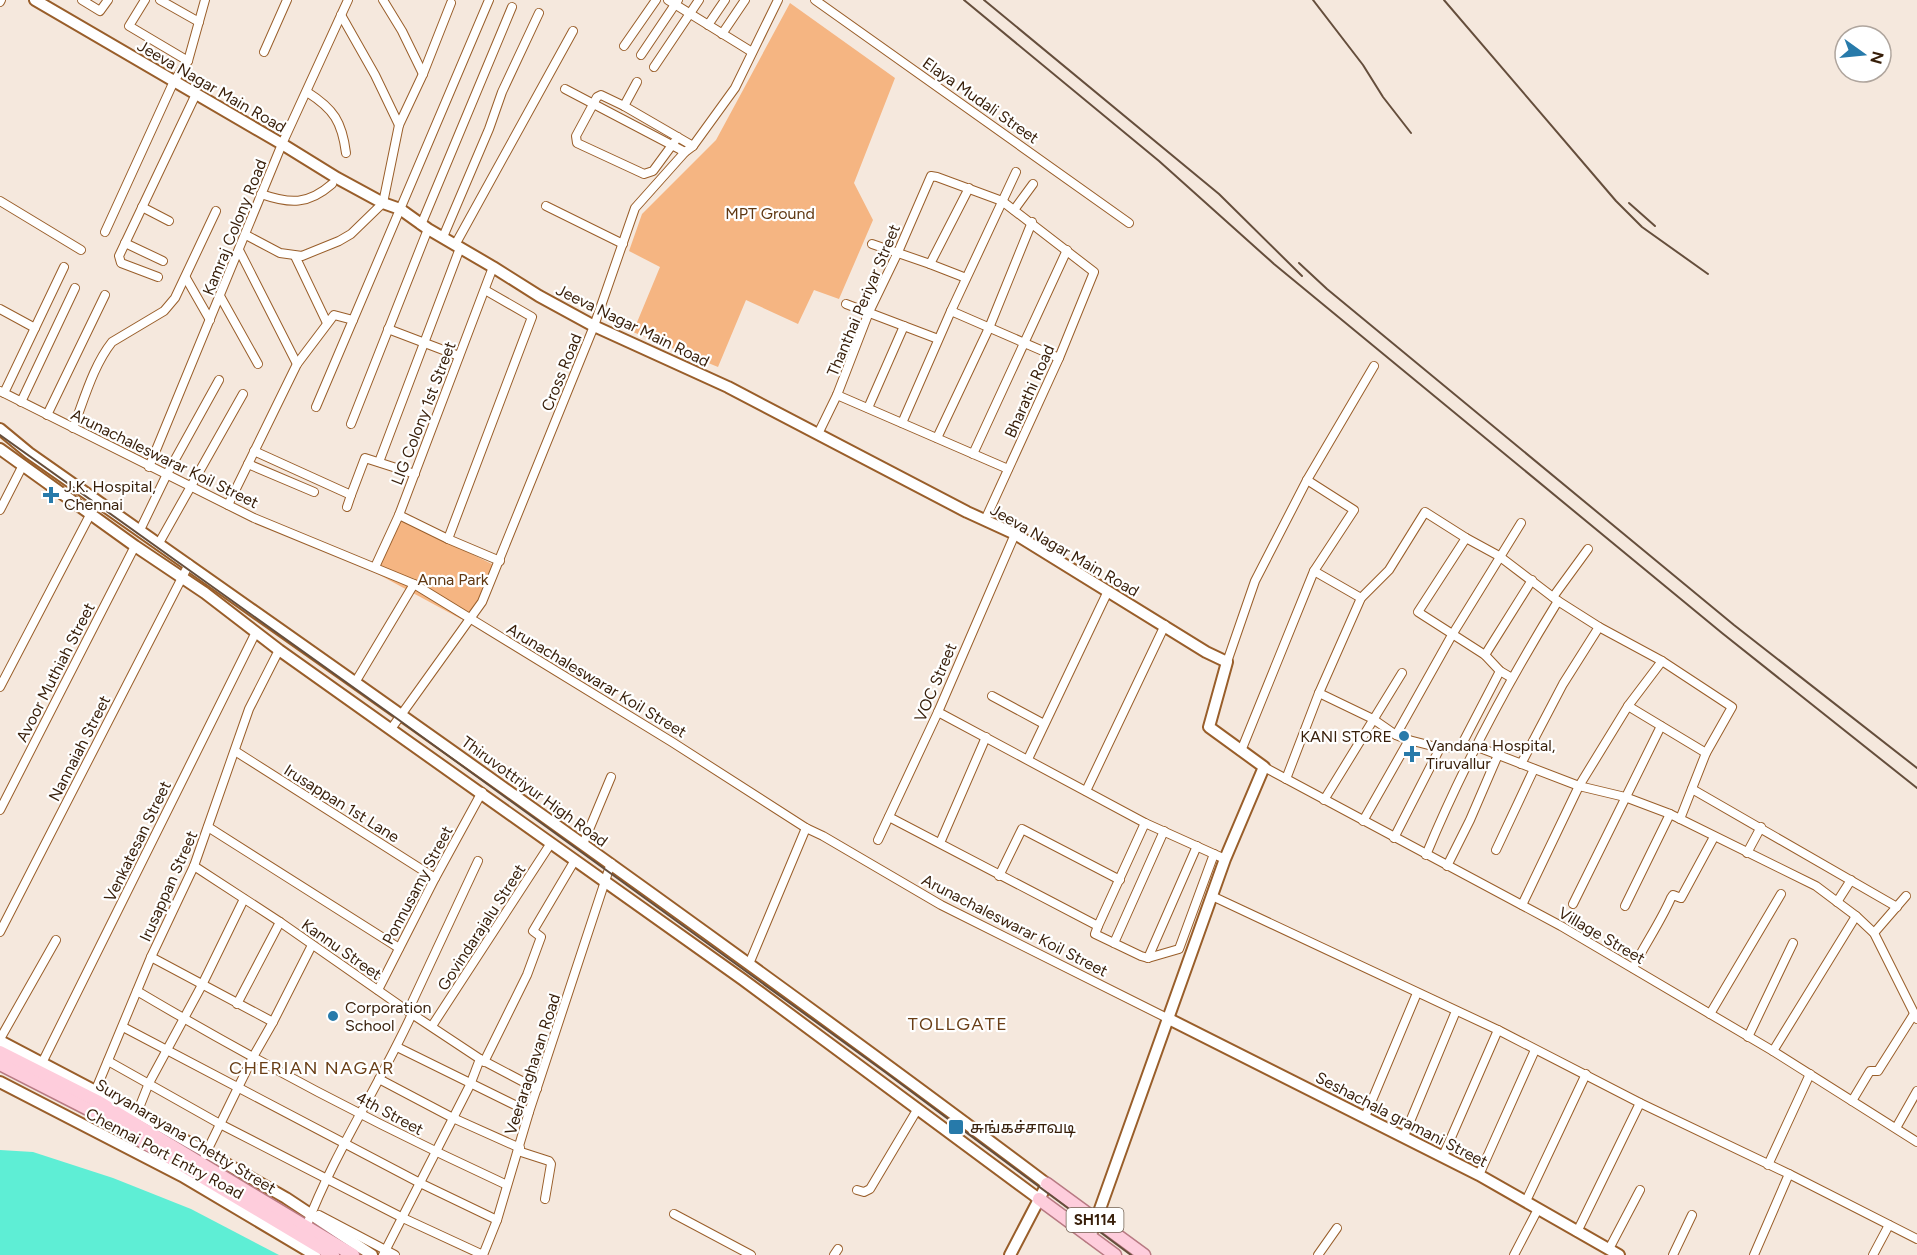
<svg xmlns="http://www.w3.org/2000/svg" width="1917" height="1255" font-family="Figtree,'Noto Sans Tamil',sans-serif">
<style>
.green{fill:#f5b582}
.water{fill:#5eeed5}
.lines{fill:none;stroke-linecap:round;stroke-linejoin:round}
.street-casing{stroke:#995e2a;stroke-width:10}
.secondary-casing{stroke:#995e2a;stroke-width:14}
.primary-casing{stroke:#b87a83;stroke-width:15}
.street{stroke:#fff;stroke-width:8}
.secondary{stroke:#fff;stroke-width:10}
.primary{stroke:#fecddc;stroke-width:12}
.rail{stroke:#654e3c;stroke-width:2}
.poi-dot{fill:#277aaa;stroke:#fff;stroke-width:2}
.labels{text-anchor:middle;stroke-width:4.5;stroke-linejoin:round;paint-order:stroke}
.shield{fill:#fff;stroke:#736253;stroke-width:1.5}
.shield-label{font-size:15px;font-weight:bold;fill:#371e09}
.street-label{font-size:16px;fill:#371e09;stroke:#fff}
.park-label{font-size:16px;fill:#603812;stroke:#fff}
.poi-label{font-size:16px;fill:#371e09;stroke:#fff;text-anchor:start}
.neighbourhood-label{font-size:18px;letter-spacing:1.5px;fill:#693e16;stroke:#fff}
</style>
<rect width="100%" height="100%" fill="#f5e8dd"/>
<g class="green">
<path d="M790,3L895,78L854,183L873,220L839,299L814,290L798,324L746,300L718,367L633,332L660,267L629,251L642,214L716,140Z"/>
<path d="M400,519L494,565L476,611L461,619L376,573Z"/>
</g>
<path class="water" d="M0,1150L33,1152L113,1178L191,1209L279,1255H0Z"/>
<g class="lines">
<g class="street-casing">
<g id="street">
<path d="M82,0L100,11L108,0"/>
<path d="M145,0L129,26L188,61"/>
<path d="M160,0L199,22"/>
<path d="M383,0L402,31L423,74"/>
<path d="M668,0L752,52"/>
<path d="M815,0L1129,223"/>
<path d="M0,2L1,0"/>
<path d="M341,15L375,75L399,125"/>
<path d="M708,25L725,0"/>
<path d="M722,34L745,0"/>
<path d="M624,46L656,0"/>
<path d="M264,52L287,0"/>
<path d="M641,55L678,0"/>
<path d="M654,67L699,0"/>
<path d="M565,89L685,152"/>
<path d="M307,92C334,109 342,122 346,153"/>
<path d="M624,106L637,82"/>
<path d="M678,137L653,171L644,174L577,143L576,136L597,97L601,95L624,106L693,146"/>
<path d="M261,194C290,204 308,205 332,184"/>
<path d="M0,201L81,250"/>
<path d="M546,206L623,244"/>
<path d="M142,207L169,221"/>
<path d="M1014,210L1033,184"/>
<path d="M421,225L512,7"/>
<path d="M105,232L174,81L188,61L205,0"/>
<path d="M246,235L280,253L302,256L339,241L351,234L383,203L399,125L423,74L451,3"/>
<path d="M443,237L489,129L502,92L539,13"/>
<path d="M125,243L163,261"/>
<path d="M872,244L930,264L966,278"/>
<path d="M455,245L573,31"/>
<path d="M239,250L297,364"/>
<path d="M295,256L327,323"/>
<path d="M930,264L969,188"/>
<path d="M158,277L121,263L119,256L196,94"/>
<path d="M186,278L210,320"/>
<path d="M220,296L258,364"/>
<path d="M846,304L938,339"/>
<path d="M0,309L35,328"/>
<path d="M951,311L1059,358"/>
<path d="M388,329L459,356"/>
<path d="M0,391L254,518L414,584L672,742L806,828L823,836L941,905L1167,1018"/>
<path d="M4,393L64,267"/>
<path d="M837,395L1008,469"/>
<path d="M21,402L75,288"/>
<path d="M316,407L489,0"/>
<path d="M868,408L904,326"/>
<path d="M47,415L105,295"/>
<path d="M902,423L951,311L1016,172"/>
<path d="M351,424L428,229"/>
<path d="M73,428C84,400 93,366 112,342L164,311L175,298L216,211"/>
<path d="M818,434L837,395L869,312L898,252L931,176L937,177L1002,201L1094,272L1059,358L985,520"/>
<path d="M937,438L989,328L1032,222"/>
<path d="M254,451L351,495L365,458L415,474"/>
<path d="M973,454L1067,250"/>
<path d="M379,462L460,248"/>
<path d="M248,464L314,492"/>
<path d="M149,467L282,144L348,0"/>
<path d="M228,505L297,364L334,315L353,320"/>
<path d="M347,507L351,495"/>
<path d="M0,510L23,465"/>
<path d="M399,515L448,539L500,561"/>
<path d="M140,530L167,474L219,380"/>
<path d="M1466,538L1418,612L1485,655L1500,671L1512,678"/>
<path d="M448,539L532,317L485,290"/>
<path d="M159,543L243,394"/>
<path d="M375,567L399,515L493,267"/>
<path d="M1314,571L1361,598"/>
<path d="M1553,597L1588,549"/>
<path d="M1485,655L1532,580"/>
<path d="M1227,662L1255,581L1307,480L1374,366"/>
<path d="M356,681L414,584"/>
<path d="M0,687L91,513"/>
<path d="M1319,693L1373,719L1396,735L1409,740L1440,748L1475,746L1579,786L1625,797L1670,814L1816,886L1856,916L1874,933L1917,1019"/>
<path d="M992,696L1044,724"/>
<path d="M1628,706L1706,753"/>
<path d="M938,712L1145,823L1225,859"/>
<path d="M391,729L482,602L594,326L635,208L685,152L693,146L735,88L778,0"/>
<path d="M1396,735L1452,635L1521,523"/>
<path d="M1461,746L1500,671"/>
<path d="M235,751L435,878"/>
<path d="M1241,751L1314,571L1354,510L1307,480"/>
<path d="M1028,759L1108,591"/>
<path d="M1521,764L1563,684L1599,627"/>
<path d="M1264,767L1561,926L1773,1051L1917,1142"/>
<path d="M1286,779L1319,693L1361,598L1389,570L1425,512L1466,538L1499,556L1558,601L1599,627L1662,661L1732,707L1706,753L1680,819"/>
<path d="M1692,789L1897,907"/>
<path d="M1086,791L1165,625"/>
<path d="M1324,800L1402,673"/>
<path d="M0,810L135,546"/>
<path d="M889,817L1098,926L1145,823"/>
<path d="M1363,821L1409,740"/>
<path d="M208,827L399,948"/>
<path d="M1394,838L1440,748"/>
<path d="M878,840L938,712L1015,534"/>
<path d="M940,843L986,737"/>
<path d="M583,844L611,777"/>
<path d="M1496,850L1534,769"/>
<path d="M1747,853L1761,827"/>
<path d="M1426,855C1463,766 1508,682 1558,601"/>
<path d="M194,866L280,922L412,1014L480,1059L537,1089"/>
<path d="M1447,866L1470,820L1498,755"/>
<path d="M999,876L1022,829L1120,880"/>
<path d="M1212,896L1498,1030L1640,1103L1789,1174L1917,1239"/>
<path d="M1837,902L1851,880"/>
<path d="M1573,904L1661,726"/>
<path d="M1522,905L1579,786L1628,706L1662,661"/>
<path d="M1625,906L1670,814"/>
<path d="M1098,926L1095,934L1141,956L1148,958L1179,949L1214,854"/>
<path d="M0,932L189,564"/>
<path d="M1874,933L1906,896"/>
<path d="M1114,943L1164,831"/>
<path d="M151,957L273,1022"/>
<path d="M1148,958L1197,846"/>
<path d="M749,964L806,828"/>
<path d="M1633,968C1645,944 1660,923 1671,898L1673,895L1681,898L1714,837"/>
<path d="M378,990L435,878L482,792"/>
<path d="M137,991C257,1062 381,1127 507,1185"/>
<path d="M237,1004L280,922"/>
<path d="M408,1011L478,861"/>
<path d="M1710,1014L1781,894"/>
<path d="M432,1026L551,843"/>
<path d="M123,1027L420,1183L497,1220"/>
<path d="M1748,1037L1793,943"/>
<path d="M0,1039L56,940"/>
<path d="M397,1047L529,1112"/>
<path d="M1773,1051L1856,916"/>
<path d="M108,1061L220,1124L403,1218L483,1255"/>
<path d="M484,1062L527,975L541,937L533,931L575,860"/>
<path d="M42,1063L256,632"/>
<path d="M379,1079L453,1118L520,1148"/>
<path d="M94,1094L151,957L194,866L249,709L279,650"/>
<path d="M1852,1101L1870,1071H1878L1914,1014"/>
<path d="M137,1113L149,1083L202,985L244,899"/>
<path d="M1365,1117L1417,993"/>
<path d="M1896,1128L1917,1091"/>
<path d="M1404,1136L1456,1011"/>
<path d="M518,1151L549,1161L551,1164L545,1199"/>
<path d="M205,1155L253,1057L273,1022L312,945"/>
<path d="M1443,1156L1498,1030"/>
<path d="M1768,1165L1810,1074"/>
<path d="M1479,1175L1535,1050"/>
<path d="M857,1190L864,1192L870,1189L917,1110"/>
<path d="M1526,1201L1586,1074"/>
<path d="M674,1214L751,1255"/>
<path d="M319,1215L395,1255"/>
<path d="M306,1227C334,1153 379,1086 412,1014"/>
<path d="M1577,1232L1640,1103"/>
<path d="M1609,1249L1640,1190"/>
<path d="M383,1255L470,1085L480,1059"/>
<path d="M483,1255L497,1220L529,1112L611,863"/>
<path d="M834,1255L838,1249"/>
<path d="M1318,1255L1337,1228"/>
<path d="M1514,1255L1538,1209"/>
<path d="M1673,1255L1692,1215"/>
<path d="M1754,1255L1789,1174"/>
<path d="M1873,1255L1889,1225"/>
</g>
</g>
<g class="secondary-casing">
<g id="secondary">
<path d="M35,0L282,144L337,178L383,203L400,209L428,229L493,267L539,296L594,326L728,387L967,512L1015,534L1206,652L1227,662L1209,727L1264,767L1225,859L1090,1237"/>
<path d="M0,429L29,453C371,693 713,933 1047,1184L1010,1255"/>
<path d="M0,449L135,546L205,593L279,650L742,979L1039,1199"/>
<path d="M1167,1018L1479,1175L1619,1255"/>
<path d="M0,1041L137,1113L286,1198L372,1255"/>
<path d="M0,1082L182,1176L315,1255"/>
</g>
</g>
<g class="primary-casing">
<g id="primary">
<path d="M0,1052L97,1101L353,1255"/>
<path d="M0,1064L90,1110L333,1255"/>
<path d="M1047,1184L1144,1255"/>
<path d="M1039,1199L1115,1255"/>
</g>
</g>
<use href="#street" class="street"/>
<use href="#secondary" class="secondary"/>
<use href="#primary" class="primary"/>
<g class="rail">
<path d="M964,0L1159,161L1274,264L1722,633L1917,788"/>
<path d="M984,0L1219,194L1302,276"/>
<path d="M1313,0L1363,65L1383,97L1411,133"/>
<path d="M1444,0L1616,201L1642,227L1708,274"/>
<path d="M1629,203L1655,226"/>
<path d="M1299,263L1327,289L1734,625L1917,768"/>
<path d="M0,435L392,715L885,1072L1131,1255"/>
</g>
</g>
<g class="poi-dot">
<path d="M48 486h6v6h6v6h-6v6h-6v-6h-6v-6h6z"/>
<circle cx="1404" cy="736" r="6"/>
<path d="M1409 745h6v6h6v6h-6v6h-6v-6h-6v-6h6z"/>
<circle cx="333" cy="1016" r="6"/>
<rect x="948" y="1119" width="16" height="16" rx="3"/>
</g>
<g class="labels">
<rect class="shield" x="1066.5" y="1208" width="57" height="24" rx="4.5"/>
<g class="shield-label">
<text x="1095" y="1225">SH114</text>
</g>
<g class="street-label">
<text transform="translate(212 86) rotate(30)" y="6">Jeeva Nagar Main Road</text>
<text transform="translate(981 100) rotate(35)" y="6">Elaya Mudali Street</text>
<text transform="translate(234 227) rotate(-68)" y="6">Kamraj Colony Road</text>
<text transform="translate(863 300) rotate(-67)" y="6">Thanthai Periyar Street</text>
<text transform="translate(633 325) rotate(26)" y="6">Jeeva Nagar Main Road</text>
<text transform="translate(561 372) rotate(-68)" y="6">Cross Road</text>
<text transform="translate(1029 391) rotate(-66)" y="6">Bharathi Road</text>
<text transform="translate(423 413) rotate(-69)" y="6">LIG Colony 1st Street</text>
<text transform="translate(165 458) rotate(26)" y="6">Arunachaleswarar Koil Street</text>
<text transform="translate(1065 550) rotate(30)" y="6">Jeeva Nagar Main Road</text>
<text transform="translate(55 672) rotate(-63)" y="6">Avoor Muthiah Street</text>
<text transform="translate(597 680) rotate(31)" y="6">Arunachaleswarar Koil Street</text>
<text transform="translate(935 682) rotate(-67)" y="6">VOC Street</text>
<text transform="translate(79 748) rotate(-63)" y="6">Nannaiah Street</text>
<text transform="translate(535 791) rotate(36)" y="6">Thiruvottriyur High Road</text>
<text transform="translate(342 803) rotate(32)" y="6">Irusappan 1st Lane</text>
<text transform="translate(137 841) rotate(-64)" y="6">Venkatesan Street</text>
<text transform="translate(417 885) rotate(-62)" y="6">Ponnusamy Street</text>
<text transform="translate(168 886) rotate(-66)" y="6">Irusappan Street</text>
<text transform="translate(1015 925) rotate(27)" y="6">Arunachaleswarar Koil Street</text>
<text transform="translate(481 927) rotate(-57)" y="6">Govindarajalu Street</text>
<text transform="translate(1602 935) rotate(30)" y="6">Village Street</text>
<text transform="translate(342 949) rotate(35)" y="6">Kannu Street</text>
<text transform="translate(532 1064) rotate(-72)" y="6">Veeraraghavan Road</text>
<text transform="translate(390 1113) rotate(28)" y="6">4th Street</text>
<text transform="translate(1402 1119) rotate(27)" y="6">Seshachala gramani Street</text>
<text transform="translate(186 1136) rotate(31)" y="6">Suryanarayana Chetty Street</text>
<text transform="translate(165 1153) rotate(28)" y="6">Chennai Port Entry Road</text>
</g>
<g class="park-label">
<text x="770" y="219">MPT Ground</text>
<text x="453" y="585">Anna Park</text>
</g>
<g class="poi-label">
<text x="64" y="492">J.K. Hospital,<tspan x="64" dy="18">Chennai</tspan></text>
<text x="1392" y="742" text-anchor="end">KANI STORE</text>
<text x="1426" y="751">Vandana Hospital,<tspan x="1426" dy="18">Tiruvallur</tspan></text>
<text x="345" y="1013">Corporation<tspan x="345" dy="18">School</tspan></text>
<text x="970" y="1133">சுங்கச்சாவடி</text>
</g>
<g class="neighbourhood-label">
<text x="958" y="1030">TOLLGATE</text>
<text x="312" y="1074">CHERIAN NAGAR</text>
</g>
</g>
<g transform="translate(1863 54) rotate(105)"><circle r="28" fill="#ffffff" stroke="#afa59d" stroke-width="1.5"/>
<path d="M0-4.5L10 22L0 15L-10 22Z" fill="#277aaa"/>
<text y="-9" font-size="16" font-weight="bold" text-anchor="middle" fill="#371e09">N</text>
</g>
</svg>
